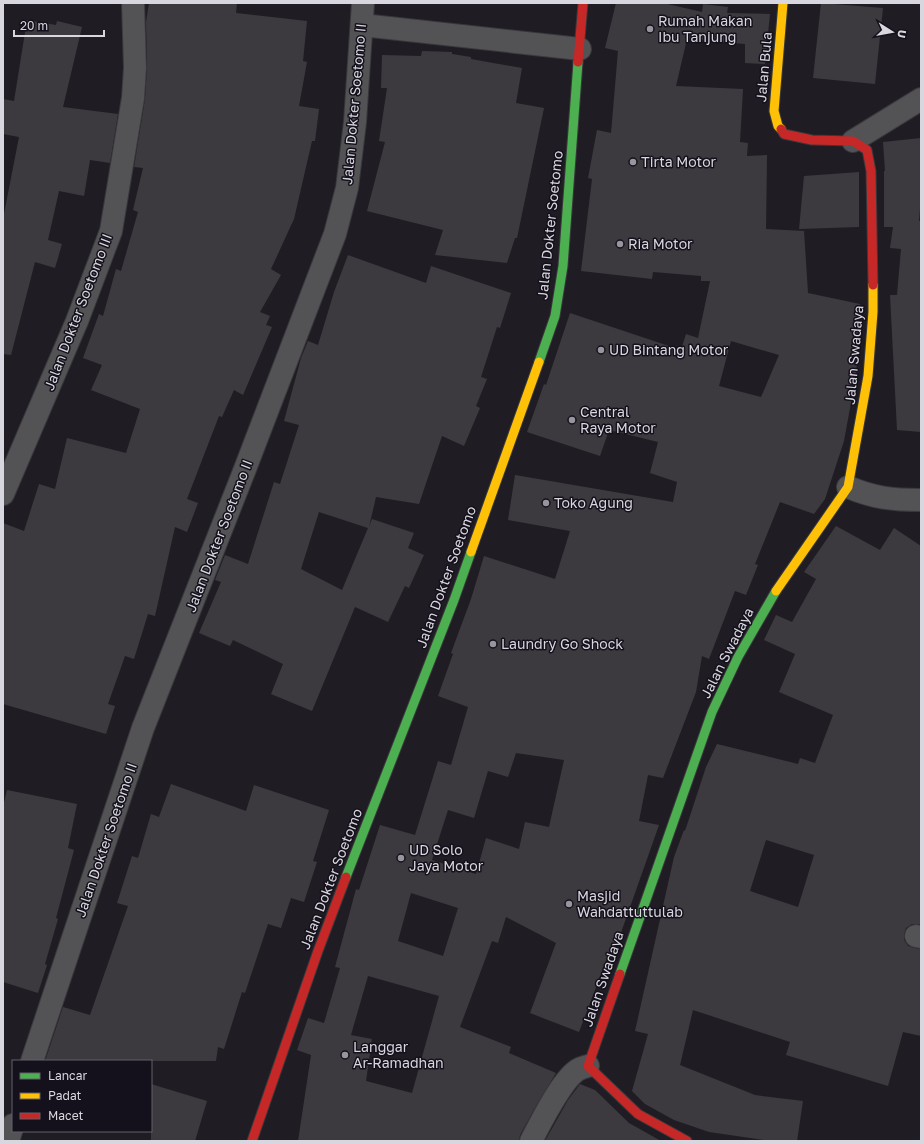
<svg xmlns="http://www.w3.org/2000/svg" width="924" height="1144" font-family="'Golos Text',sans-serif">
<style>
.building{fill:#3d3a3f;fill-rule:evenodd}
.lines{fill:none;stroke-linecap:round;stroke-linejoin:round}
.street-casing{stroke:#39383c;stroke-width:24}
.fast-casing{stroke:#39383c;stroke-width:11}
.slow-casing{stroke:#39383c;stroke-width:11}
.jam-casing{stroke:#39383c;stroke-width:11}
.street{stroke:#535355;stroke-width:22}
.fast{stroke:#4caf50;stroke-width:9}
.slow{stroke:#ffc107;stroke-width:9}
.jam{stroke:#c62828;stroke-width:9}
.poi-dot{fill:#97959d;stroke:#15111c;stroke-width:1.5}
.labels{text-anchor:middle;stroke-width:3;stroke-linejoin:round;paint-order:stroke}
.poi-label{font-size:14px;fill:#d8d6de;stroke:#15111c;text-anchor:start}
.street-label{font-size:14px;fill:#d8d6de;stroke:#15111c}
</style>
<rect width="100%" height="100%" fill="#1f1d23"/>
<g class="building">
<path d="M149,3H237L236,13L307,21L303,61L307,62L299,106L319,109L315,141H312L294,219L271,269L281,275L260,312L270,316L266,325L272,327L243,395L234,390L222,417L219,416L187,499L198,503L187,532L175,527L155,616L148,614L134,659L125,656L108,704L115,706L106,734L3,704V523L24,531L39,484L55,489L67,438L126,453L140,409L91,390L102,365L83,358L99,314L103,316L116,269L121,271L138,212L133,210L143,168L134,167L145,99L147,68L146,22Z"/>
<path d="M616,3H663L702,12L703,4L728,7L727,13L770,14L765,64L745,63V44L687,39L676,86L743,89L740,142L748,143L747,156L767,155L766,229L804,231L808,293L860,304L856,375L844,441L825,499L814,514L780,502L755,564L758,565L746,595L735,591L709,659L702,656L696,692L663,778L648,775L639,821L659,825L617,944L612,955L609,953L579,1032L530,1013L556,943L506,917L498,943L492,941L460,1027L511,1047L509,1053L556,1073L535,1108L520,1135L519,1141H298L311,1055L297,1050L308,1018L324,1023L340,968L335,967L356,889L359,890L380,825L415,835L438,761L451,765L468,707L438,696L453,654L451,653L471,599L484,556L555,579L570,531L508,520L515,475L673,502L677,482L650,473L658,442L609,430L600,456L527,432L544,384L546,385L570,313L681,350L686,334L698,338L710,281H701V276L653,272L652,279L581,271L592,179L588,178L597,130L611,133L618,51L605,48ZM731,341L779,355L761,397L719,386ZM516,753L564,760L549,827L525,822L519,849L486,838L476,874L432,860L448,810L474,818L488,771L508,777ZM411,893L458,908L443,956L398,941ZM368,976L439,996L412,1093L366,1081L372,1039L351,1035Z"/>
<path d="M821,3L883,8L875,84L813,78Z"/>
<path d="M27,20L56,25L57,21L82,27L63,107L118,114L110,163L90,160L84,196L59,191L48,240L62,244L55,268L35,262L11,355L3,354V219L19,137L3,134V99L14,101Z"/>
<path d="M422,51L452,52V54L471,57V59L522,68L516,103L544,108L517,238H515L507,263L435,255L443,230L367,211L385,142L379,141L387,88H381L382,55L421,56Z"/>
<path d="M921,138V196L919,221H921V432L897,430L890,295H897L901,249L890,248L893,227H884V171H885L883,142Z"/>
<path d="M859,172V227L799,229L804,176Z"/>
<path d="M348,255L426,283L431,266L511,293L500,328L497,327L481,377L487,379L476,406L480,408L464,446L442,436L419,504L376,497L369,527L372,519L414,533L408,548L424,555L409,588L405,586L388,622L355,607L312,711L271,694L283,664L233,640L230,646L199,633L221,582L215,580L225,555L248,564L274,482L280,484L299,425L284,421L301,358L308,341L318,345L334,292ZM319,512L368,528L342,590L301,569Z"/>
<path d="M836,526L880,550L894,528L921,546V924H912L906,928L904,934V940L908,946L914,948L921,949V1036L903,1032L888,1086L786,1055L790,1042L693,1010L680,1065L755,1095L803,1101L797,1141H770L709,1132L674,1120L645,1104L632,1091L648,1034L635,1031L674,857L684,830L685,831L706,767L717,744L798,764L800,758L815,763L833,715L779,692L795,654L764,640L776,615L792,622L816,579L804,572ZM766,840L814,855L798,907L750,891Z"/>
<path d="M171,784L246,811L254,785L329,810L313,861L317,862L304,902L291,898L281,928L268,924L245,993L242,992L224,1049L218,1047L216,1061H45L63,1007L90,1015L128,906L117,903L132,856L138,858L151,814L159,817Z"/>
<path d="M7,790L77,804L68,848L74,850L56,918L58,919L45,964L47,965L38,993L3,982V807Z"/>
<path d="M151,1084L207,1101L195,1141H151Z"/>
<path d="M580,1084L595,1090L629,1123L661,1141H545L568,1100Z"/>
</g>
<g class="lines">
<g class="street-casing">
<g id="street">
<path d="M362,25L580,49"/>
<path d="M853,141L921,99"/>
<path d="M848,487C874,498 892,500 921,500"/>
<path d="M3,494L77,321L111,231L133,98L135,68L133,3"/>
<path d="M916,936L921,937"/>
<path d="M32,1061L143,728L245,469L335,234L347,188L355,122L363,3"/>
<path d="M8,1141L13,1125"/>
<path d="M531,1141C541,1122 560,1083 576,1071C580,1068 584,1067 588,1066"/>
</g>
</g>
<g class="fast-casing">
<g id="fast">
<path d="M539,362L555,316L563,266L578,62"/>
<path d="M346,877L454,600L471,552"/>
<path d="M620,974L712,712L738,657L776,591"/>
</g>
</g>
<g class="slow-casing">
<g id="slow">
<path d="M781,129L778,126L774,111L783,3"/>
<path d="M471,552L539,362"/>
<path d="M776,591L848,487L868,376L873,312V285"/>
</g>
</g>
<g class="jam-casing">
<g id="jam">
<path d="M578,62L583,3"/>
<path d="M781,129L784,134L812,140L853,141L867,150L871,171L873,285"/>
<path d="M620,974L588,1066L638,1114L687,1141"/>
<path d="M252,1141L318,951L346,877"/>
</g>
</g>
<use href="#street" class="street"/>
<use href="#fast" class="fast"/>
<use href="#slow" class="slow"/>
<use href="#jam" class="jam"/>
</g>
<g class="poi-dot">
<circle cx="650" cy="29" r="4"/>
<circle cx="633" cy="162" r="4"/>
<circle cx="620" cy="244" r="4"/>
<circle cx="601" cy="350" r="4"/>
<circle cx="572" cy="420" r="4"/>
<circle cx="546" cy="503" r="4"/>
<circle cx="493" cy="644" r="4"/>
<circle cx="401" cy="858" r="4"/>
<circle cx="569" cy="904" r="4"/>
<circle cx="345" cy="1055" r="4"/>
</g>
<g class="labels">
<g class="poi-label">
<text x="658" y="26">Rumah Makan<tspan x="658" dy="16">Ibu Tanjung</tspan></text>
<text x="641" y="167">Tirta Motor</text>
<text x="628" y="249">Ria Motor</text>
<text x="609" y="355">UD Bintang Motor</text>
<text x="580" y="417">Central<tspan x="580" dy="16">Raya Motor</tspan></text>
<text x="554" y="508">Toko Agung</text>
<text x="501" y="649">Laundry Go Shock</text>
<text x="409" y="855">UD Solo<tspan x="409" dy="16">Jaya Motor</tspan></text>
<text x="577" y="901">Masjid<tspan x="577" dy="16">Wahdattuttulab</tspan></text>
<text x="353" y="1052">Langgar<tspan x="353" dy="16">Ar-Ramadhan</tspan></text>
</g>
<g class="street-label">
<text transform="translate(764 67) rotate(-85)" y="5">Jalan Bula</text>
<text transform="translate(354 104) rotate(-85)" y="5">Jalan Dokter Soetomo II</text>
<text transform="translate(550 225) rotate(-84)" y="5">Jalan Dokter Soetomo</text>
<text transform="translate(78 312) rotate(-69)" y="5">Jalan Dokter Soetomo III</text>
<text transform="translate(854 355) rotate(-85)" y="5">Jalan Swadaya</text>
<text transform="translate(219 536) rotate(-69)" y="5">Jalan Dokter Soetomo II</text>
<text transform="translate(446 577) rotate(-70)" y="5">Jalan Dokter Soetomo</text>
<text transform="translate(727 653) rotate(-63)" y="5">Jalan Swadaya</text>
<text transform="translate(106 840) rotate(-71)" y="5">Jalan Dokter Soetomo II</text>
<text transform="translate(331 879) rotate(-69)" y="5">Jalan Dokter Soetomo</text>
<text transform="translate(603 979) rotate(-71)" y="5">Jalan Swadaya</text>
</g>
</g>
<rect width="924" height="1144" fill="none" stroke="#d8d6de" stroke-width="8"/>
<rect x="12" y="1060" width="140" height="72" fill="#15111c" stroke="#63606a"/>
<rect x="20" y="1073" width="20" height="6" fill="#4caf50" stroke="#63606a"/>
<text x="48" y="1080" font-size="12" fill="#d8d6de">Lancar</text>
<rect x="20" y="1093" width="20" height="6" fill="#ffc107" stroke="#63606a"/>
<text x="48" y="1100" font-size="12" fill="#d8d6de">Padat</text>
<rect x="20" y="1113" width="20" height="6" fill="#c62828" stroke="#63606a"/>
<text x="48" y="1120" font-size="12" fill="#d8d6de">Macet</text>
<g transform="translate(892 32) rotate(101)" stroke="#15111c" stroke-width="3" paint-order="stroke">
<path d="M0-3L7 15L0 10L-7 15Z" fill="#d8d6de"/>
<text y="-6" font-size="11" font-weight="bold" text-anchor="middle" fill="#d8d6de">U</text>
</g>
<path d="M14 30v6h90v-6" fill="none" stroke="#d8d6de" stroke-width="2"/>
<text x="20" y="30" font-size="12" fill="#d8d6de" stroke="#15111c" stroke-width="3" paint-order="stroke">20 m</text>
</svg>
